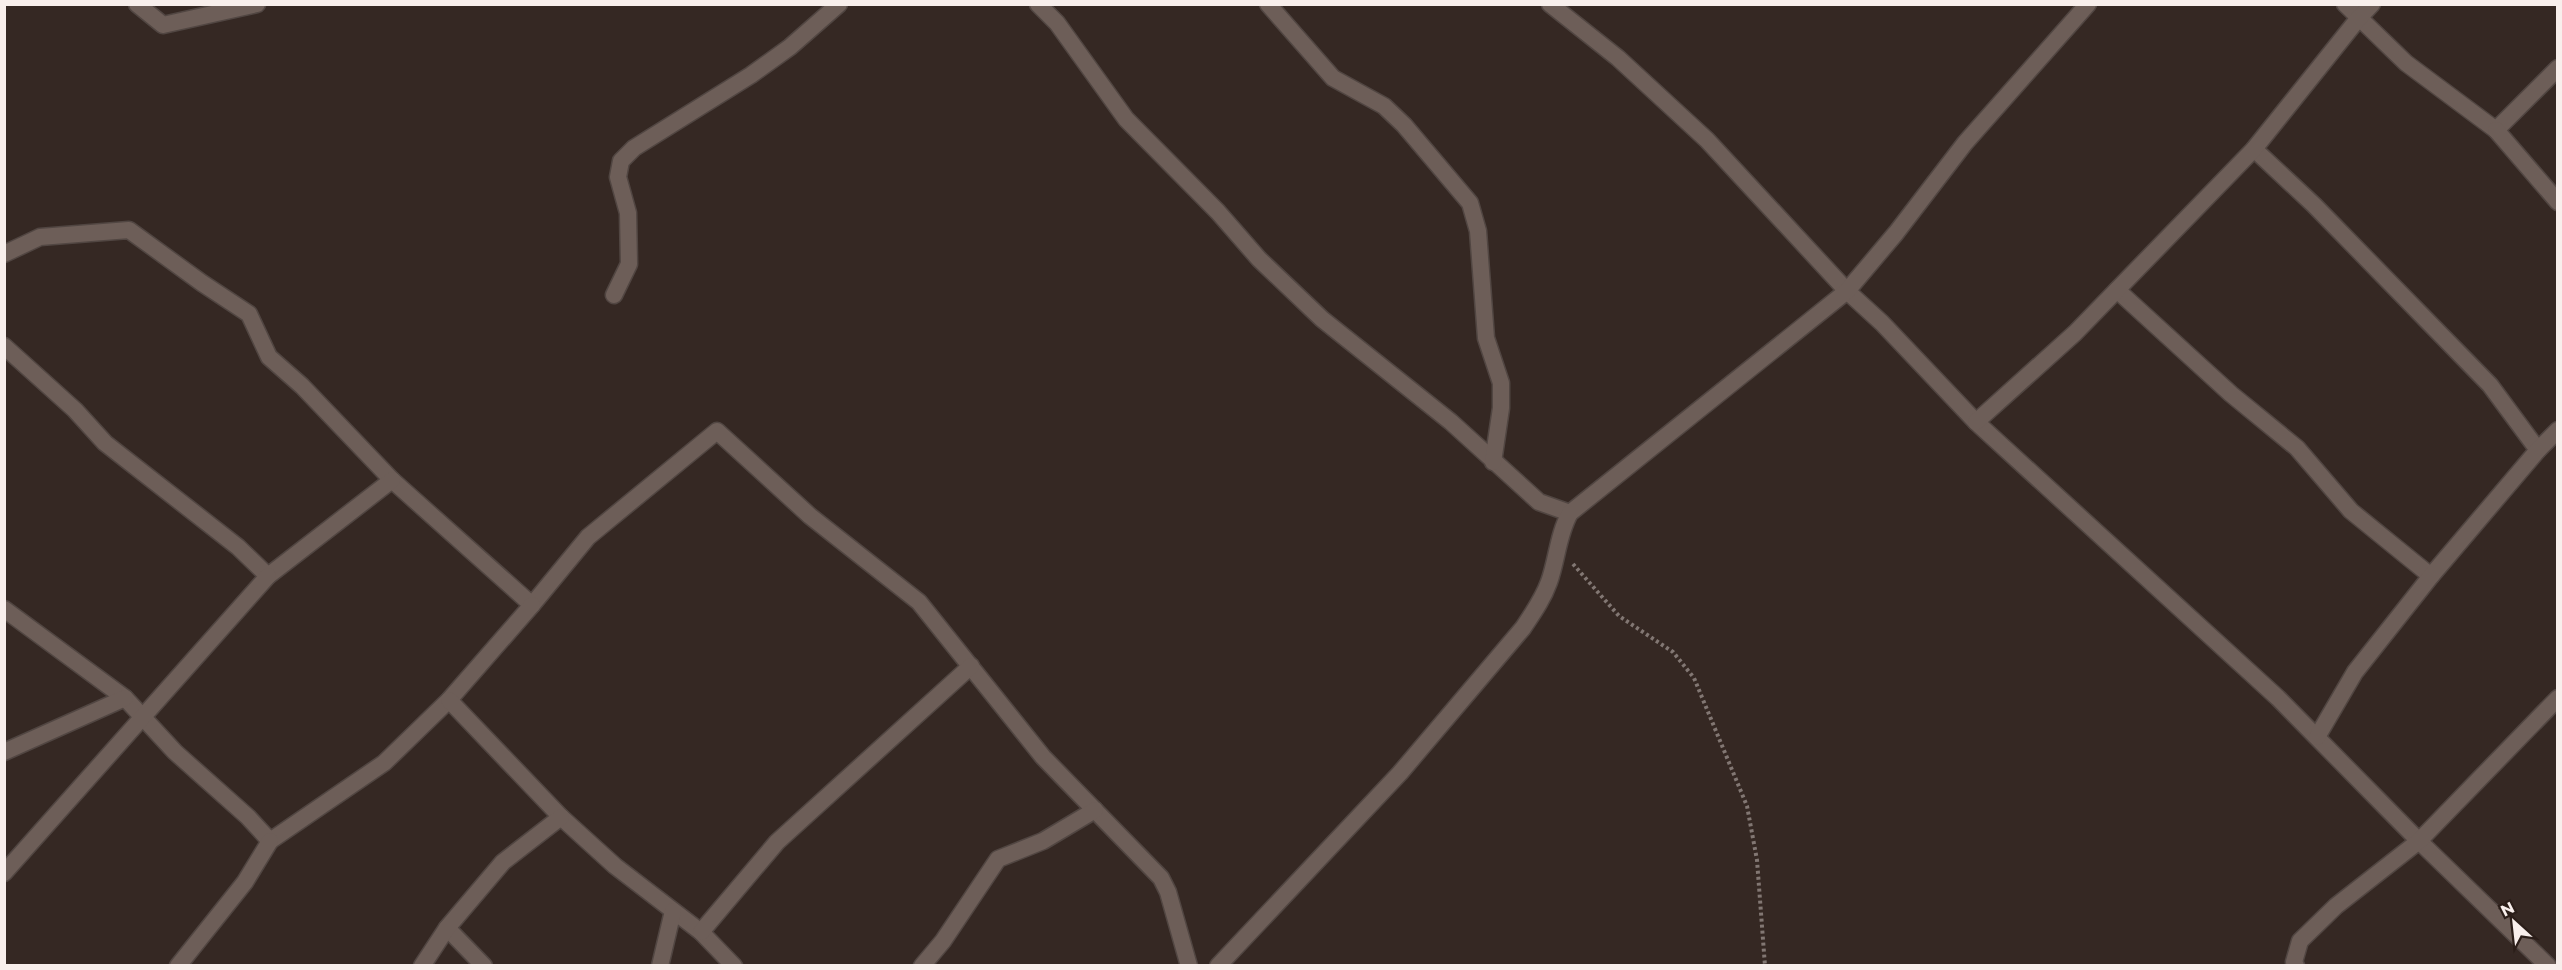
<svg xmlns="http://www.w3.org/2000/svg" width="2562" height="970" font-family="Montserrat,sans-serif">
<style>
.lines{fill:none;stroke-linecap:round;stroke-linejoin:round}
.minor-casing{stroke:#514642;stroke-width:19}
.path{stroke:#827773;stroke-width:4;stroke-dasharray:3 3;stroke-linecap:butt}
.minor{stroke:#6d5e58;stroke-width:16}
</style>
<rect width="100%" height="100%" fill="#352823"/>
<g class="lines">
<g class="minor-casing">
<g id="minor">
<path d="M137,4L163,25L257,4"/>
<path d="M1038,4L1057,23L1126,119L1218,212L1259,259L1322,319L1451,422L1539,502L1570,513"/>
<path d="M1268,4L1333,78L1384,106L1404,125L1470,203L1478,231L1486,338L1501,383V408L1493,462"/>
<path d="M1550,4L1618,58L1707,140L1847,291L1882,323L1976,422L2278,698L2419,841L2548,966"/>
<path d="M2345,4L2406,63L2496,130L2558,68"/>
<path d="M2496,130L2558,202"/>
<path d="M2254,149L2314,205L2490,385L2538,450"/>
<path d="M4,254L40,237L129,230L202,283L249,314L269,357L302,386L392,480L532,605L588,537L717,431L810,516L919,602L1043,757L1161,878L1168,892L1189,966"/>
<path d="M2117,290L2231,394L2297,448L2351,511L2431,576"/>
<path d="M614,295L629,264L628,213L618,177L621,161L634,148L751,75L790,47L839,4"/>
<path d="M4,346L75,410L105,443L238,547L268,576L392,480"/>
<path d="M1976,422L2075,333L2254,149L2358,19L2372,4"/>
<path d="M4,609L125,698L175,752L248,817L270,841L384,763L449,700L532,605"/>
<path d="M449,700L561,817L615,866L701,932L734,966"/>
<path d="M2317,737L2355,672L2431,576L2538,450L2558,430"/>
<path d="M4,752L125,698"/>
<path d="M4,873L268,576"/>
<path d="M447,928L484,966"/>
<path d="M701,932L777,842L971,666"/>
<path d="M178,966L245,882L270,841"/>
<path d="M422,966L447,928L503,862L561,817"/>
<path d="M660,966L673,911"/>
<path d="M922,966L943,941L998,859L1043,841L1095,810"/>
<path d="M1218,966L1400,773L1523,628C1533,613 1543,599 1549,582C1557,560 1558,534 1570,513L1847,291L1896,233L1965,143L2088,4"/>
<path d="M2296,966L2294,962L2300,941L2336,906L2419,841L2558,698"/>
</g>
</g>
<path class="path" d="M1573,564L1619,616L1673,652L1694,678L1747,806L1757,860L1765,966"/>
<use href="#minor" class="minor"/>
</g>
<rect width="2562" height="970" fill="none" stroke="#f8efec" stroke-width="12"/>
<g transform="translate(2514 922) rotate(333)" stroke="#2b1e19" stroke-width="4.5" paint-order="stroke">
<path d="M0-4.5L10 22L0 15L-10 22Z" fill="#f8efec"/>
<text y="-9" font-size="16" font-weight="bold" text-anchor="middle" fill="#f8efec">N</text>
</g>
</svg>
